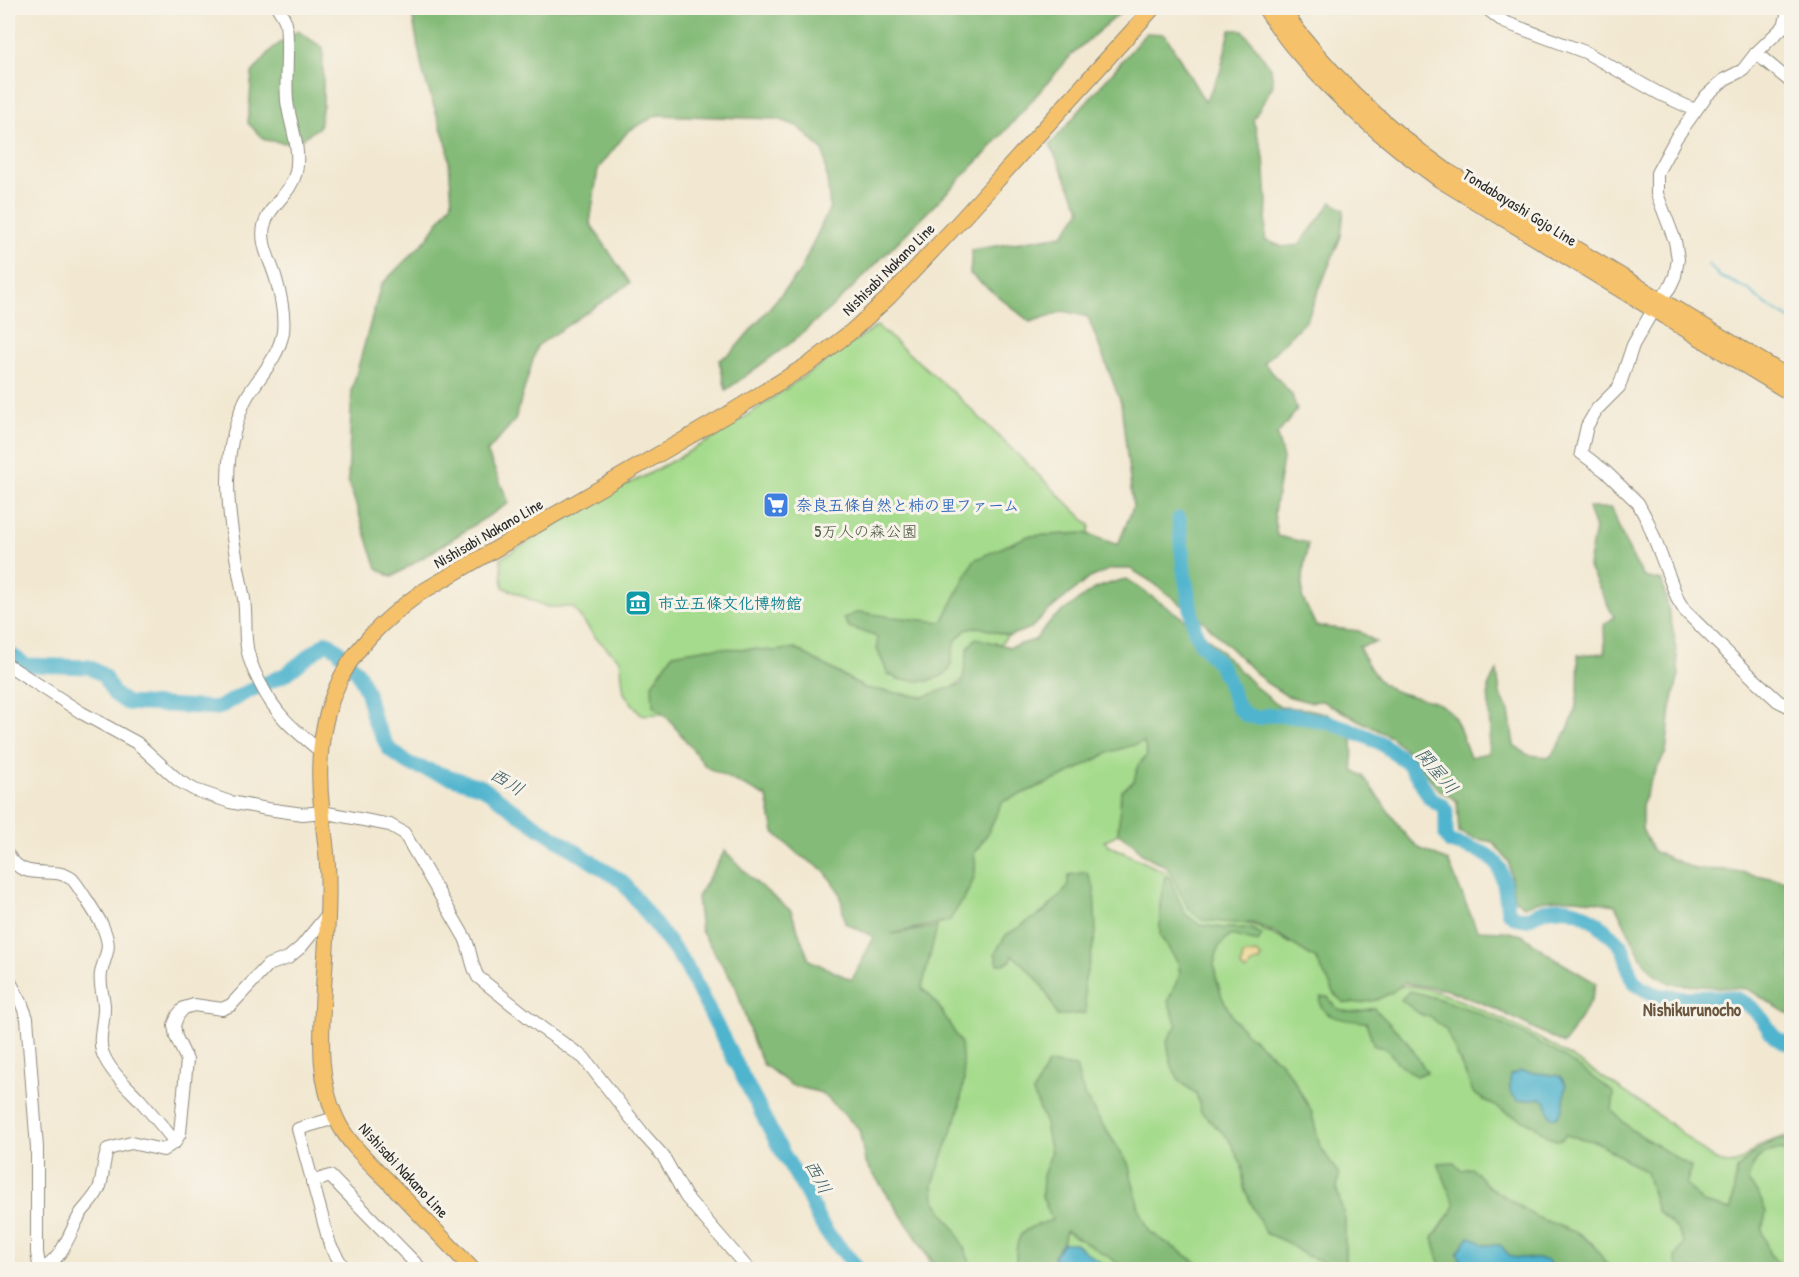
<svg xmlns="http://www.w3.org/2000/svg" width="1799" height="1277" font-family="'Patrick Hand','Klee One',sans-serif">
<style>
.green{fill:#a5db8c;stroke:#68835c;stroke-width:1.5}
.forest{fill:#84bb78;stroke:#587352;stroke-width:1.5}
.sand{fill:#eeda9e;stroke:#8c8264;stroke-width:1.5}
.water{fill:#4fb4ce;stroke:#3d707c;stroke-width:1.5}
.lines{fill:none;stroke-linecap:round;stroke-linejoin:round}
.stream{stroke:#4fb4ce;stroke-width:2}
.river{stroke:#4fb4ce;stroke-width:15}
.minor-casing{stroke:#8e8a7e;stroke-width:14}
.major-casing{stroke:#8e8a7e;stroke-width:17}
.minor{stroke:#fff;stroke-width:12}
.major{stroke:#f5c16b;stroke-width:15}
.labels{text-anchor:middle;stroke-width:6;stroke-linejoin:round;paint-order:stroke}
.street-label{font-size:16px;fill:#2b2b2b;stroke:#f7f3e8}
.shop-label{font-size:16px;font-weight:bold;fill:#366cbe;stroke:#f7f3e8;text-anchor:start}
.park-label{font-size:16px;fill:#4a5743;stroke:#f7f3e8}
.culture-label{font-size:16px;font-weight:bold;fill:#0d838f;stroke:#f7f3e8;text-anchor:start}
.water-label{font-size:18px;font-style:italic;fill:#385b64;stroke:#f7f3e8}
.neighbourhood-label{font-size:18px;font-weight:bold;fill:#6c5840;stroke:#f7f3e8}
</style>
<rect width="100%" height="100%" fill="#f7f3e8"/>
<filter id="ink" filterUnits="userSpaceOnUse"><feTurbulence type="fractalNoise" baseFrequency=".0167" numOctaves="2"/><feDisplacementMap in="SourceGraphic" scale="12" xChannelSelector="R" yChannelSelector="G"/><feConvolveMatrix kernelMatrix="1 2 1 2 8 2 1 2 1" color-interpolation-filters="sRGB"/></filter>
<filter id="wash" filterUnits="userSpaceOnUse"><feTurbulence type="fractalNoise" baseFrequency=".008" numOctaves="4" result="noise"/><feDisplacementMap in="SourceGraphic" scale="24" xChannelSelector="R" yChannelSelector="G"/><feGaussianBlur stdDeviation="1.35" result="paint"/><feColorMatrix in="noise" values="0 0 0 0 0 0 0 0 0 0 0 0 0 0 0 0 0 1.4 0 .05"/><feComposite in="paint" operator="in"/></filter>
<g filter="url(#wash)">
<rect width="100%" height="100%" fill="#f2e8d1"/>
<g class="green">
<path d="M877,326L951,390L1090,525L1084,570L1043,598L988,657L940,699L641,715L624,693L620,660L595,637L573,607H547L503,587L501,558L618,489L645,476L717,436Z"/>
<path d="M1128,732L1161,745L1122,832L1104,841L1114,848L1163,871L1178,872L1211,918L1253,925L1319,957L1392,989C1396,988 1400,986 1405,986C1425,986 1447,995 1466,1003C1541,1034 1608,1079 1673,1126C1687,1136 1712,1164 1729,1164C1743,1165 1751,1150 1763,1144C1770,1141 1778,1140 1785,1136L1791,1139V1269H934L877,1166L885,948L932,911L990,799Z"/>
</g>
<g class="forest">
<path d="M411,8H1124L1125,9L1074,52L986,153L844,296L792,342L726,390L719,360L732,352L799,273L830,207L824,152L799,127L778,119L657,115L628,131L598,169L590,223L630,283L537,346L515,420L487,452L509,503L392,577L377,568L348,481L352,389L381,285L427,239L452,202L448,148L423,73Z"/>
<path d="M1230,30H1243L1271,68L1273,85L1253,120L1264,157L1267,203L1265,240L1283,247L1299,245L1332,202L1344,210L1341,236L1307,319L1264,363L1292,395L1297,410L1277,435L1283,459L1274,512L1277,536L1308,543L1303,573L1302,597L1316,626L1359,631L1376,642L1359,647C1366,661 1373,677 1386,686C1407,701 1439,694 1454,717C1461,728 1464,744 1470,757L1488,753L1490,731L1488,687L1497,671L1500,694L1509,711L1514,745L1528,755L1550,757C1578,721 1580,700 1578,655L1605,653L1604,625L1614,617L1588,566L1595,529L1588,508H1612C1620,533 1630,555 1644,577L1662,581L1674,635L1679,674L1671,708L1666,752L1651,780L1642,805V829L1653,851L1695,869L1730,870L1791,882V1016L1748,989L1672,984L1656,976L1642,959L1615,905C1584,899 1553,894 1524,906L1514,899L1509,862L1493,842L1472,838L1459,832L1457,801L1437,788L1416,759L1391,737L1322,701L1309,702L1287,696L1265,682L1204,622L1152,582L1131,569H1111L1088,579L1046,613L1031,628L1009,636L979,627L966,630L956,640L953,650L950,669L942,676L928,681L900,680L888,674L877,649V637L849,627L843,618L859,612L893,617L942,622L974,560L1028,536L1085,533L1118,545L1133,507L1121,403L1088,317L1064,311L1030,322L970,274L972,250L1063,235L1081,210L1050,145L1146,33L1165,34L1205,102L1220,73Z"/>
<path d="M298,31L323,48V104L319,127L294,144L265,140L248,123L252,73L273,48Z"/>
<path d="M1126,579L1199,629L1257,688L1280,707L1307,709L1327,714L1352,737L1353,770L1363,776L1407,837L1421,849L1448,861L1477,930L1504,931L1522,935L1557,960L1596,983L1591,1001L1564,1044L1492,1007L1448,990L1404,983L1391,993L1376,1000L1360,1003H1345L1336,996L1316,959L1277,934L1253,923H1232L1202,920L1189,909L1167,867L1142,854L1134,844L1118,833L1121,791L1134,781L1138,765L1147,755L1144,742L1110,752L1062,777L1002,802L988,833L974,854C981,880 962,900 949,921L891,934L937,927L922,988L936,1002L961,1043L964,1080L959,1110L933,1184L934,1199L957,1232L973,1269H938L865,1162L859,1129L822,1093L791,1085L763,1064L753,1042L736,987L701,931L697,897L725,851L753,880L791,911L809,960L852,980L874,937L845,923L840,893L824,870L799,855L774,832L767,797L706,767L669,719L653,706L652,684L673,654L708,648L755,649L775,651L795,648L865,688L923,697L962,684L968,648L976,638L1010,647L1035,640L1051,620L1094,589L1114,582Z"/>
<path d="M1087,872L1094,888L1096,934L1084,984L1086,1013L1057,1016C1047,988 1034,973 1012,955L1011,961L1004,964H998L995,953L1006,935L1045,911L1067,888L1069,875Z"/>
<path d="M1165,876L1169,877L1185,914L1200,925L1224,928H1249L1262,934L1258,942L1230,935L1219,946L1214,964L1216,977L1222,997L1234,1019L1248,1035L1280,1061L1291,1076L1311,1110L1320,1146L1339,1175L1337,1190L1345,1219V1266L1326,1263L1305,1255L1286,1242L1265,1233L1244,1188L1242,1165L1228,1138L1201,1112L1196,1093C1172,1079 1171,1067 1167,1041L1177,1025L1168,1001L1180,974L1178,962L1160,936V904Z"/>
<path d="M1409,991C1478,1006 1560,1049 1614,1093L1612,1111L1632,1130L1691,1167L1686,1185L1703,1203L1731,1210L1737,1169C1751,1157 1772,1133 1791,1141V1151C1765,1148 1753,1155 1748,1181L1760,1197L1766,1212L1762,1230L1769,1253L1784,1269H1678L1675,1257L1684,1244L1677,1229L1657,1211L1646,1172L1597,1142L1565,1135L1562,1139L1556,1140L1548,1137L1534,1125L1505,1112L1474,1094L1446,1030L1432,1018L1420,1014L1401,1000Z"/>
<path d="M1321,997H1328C1337,1016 1356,1013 1374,1008L1406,1040L1427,1072L1416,1076L1398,1063L1386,1048L1374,1046L1366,1022C1352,1021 1315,1019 1321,997Z"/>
<path d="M1048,1063L1076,1067L1084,1095L1097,1116L1128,1163L1139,1208L1150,1232L1207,1269H1123L1111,1258L1066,1231L1063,1243L1054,1256L1058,1269H1023L1016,1262C1015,1230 1024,1229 1052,1220L1042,1196L1043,1176L1051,1153L1044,1119L1033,1093Z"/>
<path d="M1454,1162L1461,1170L1472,1168L1488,1186L1536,1217L1575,1232L1592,1243L1610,1269H1441L1433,1238L1455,1206L1438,1163Z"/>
</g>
<path class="sand" d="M1257,953L1262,958L1260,961L1252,964L1247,971L1243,970L1241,966L1243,955Z"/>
<g class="water">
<path d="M1521,1071L1560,1076L1566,1085L1563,1109L1557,1117H1551L1546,1103L1541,1098L1518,1101L1510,1092V1075Z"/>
<path d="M1468,1237L1474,1238L1484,1245H1500L1511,1257L1547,1260L1555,1268L1571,1269L1479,1270L1467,1267L1457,1254Z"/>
<path d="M1063,1243H1074L1109,1269H1058L1054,1256Z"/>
</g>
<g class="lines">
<path class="stream" d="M1708,264L1720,277L1728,280L1749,290L1766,305L1792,320"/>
<g class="river">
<path d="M1179,519L1184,572L1195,631L1201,643L1219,664L1227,679L1237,706L1246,715L1258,718L1268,715L1297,716L1330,723L1349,729L1379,742L1407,762L1417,775L1430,798L1443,806L1446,811V835L1450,842C1501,856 1501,859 1508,911L1515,917L1526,919C1557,900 1582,907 1607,932C1612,937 1620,943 1623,949C1629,961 1627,978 1639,986C1660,1001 1685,997 1710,997C1718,997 1729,996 1737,999C1745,1002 1754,1009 1759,1015C1771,1029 1770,1041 1792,1044"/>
<path d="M8,653L26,665L89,667L103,675L114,694L127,703L218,708L245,693L286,674L327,642L338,650L359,674L367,693L374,721L389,749L409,764L482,787L529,821L623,882L685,964L777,1143L808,1196L818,1219L827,1233L854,1264L856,1270"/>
</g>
</g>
</g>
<g filter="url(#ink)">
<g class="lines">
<g class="minor-casing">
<g id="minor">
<path d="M278,8C281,13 285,18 286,24C289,49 285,75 287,101C290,125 301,147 296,172C291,194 269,205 264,226C260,245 271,261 276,279C281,296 285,314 283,332C279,356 261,375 248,395C242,405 238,418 235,429C219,481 234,547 244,599C246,613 245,627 246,640C247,655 253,670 260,683C276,715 292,728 319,750"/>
<path d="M1486,8L1504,22L1585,52L1660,94L1695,110"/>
<path d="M1786,8L1787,16L1784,26L1756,53L1743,70L1725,79L1706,96L1676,138L1657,173V194L1675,241L1678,259L1675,276L1670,287L1653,310L1633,345L1619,387L1597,409L1587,426L1581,453L1605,471L1638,503L1648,522L1678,600L1685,611L1754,679L1778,701L1792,708"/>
<path d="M1756,53L1792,83"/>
<path d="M8,665L82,713L137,743L179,781L195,790L230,802L267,809L303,814L322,812L390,825L404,833L465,938C471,951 471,965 478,977L543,1029L584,1058L645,1136L663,1156L686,1197L749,1270"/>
<path d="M8,855C26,884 51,864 72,879C76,882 99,919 102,925C113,950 106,950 101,973C99,984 103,994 104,1005C105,1021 97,1039 103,1054C111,1073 127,1086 140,1100C152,1114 164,1128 175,1142"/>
<path d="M8,978L21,1002L27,1018L37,1148V1253L40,1270"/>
<path d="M335,1118L298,1129L330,1245L345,1270"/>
<path d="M312,1182L330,1176L422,1270"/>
<path d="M8,1267L10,1270"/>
<path d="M40,1270C63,1260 69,1233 81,1213C87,1205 97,1196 100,1186C104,1173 102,1164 108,1149L131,1143L163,1150L175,1142L180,1133L187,1060L176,1037L174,1025L178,1015L184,1008L194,1005L222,1009L231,1005L268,965L288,958L301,947L328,914"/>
</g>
</g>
<g class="major-casing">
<g id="major">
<path d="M1265,8C1275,23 1285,39 1298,53C1339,101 1388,143 1440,180L1792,394"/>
<path d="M1281,8C1326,72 1382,125 1447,171L1792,379"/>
<path d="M473,1270C445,1240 416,1211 388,1181C369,1162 347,1143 336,1118C318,1080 321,1038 323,997C325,958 329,919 328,879C328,856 324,834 322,811C317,770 319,730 335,691C351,649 385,619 420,593L728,414L812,362L852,331L889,297L963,218L1153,8"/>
</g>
</g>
<use href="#minor" class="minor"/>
<use href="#major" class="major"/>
</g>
</g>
<defs>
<g id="supermarket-square" transform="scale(1.35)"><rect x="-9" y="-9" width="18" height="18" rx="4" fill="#3f7fe0" stroke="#f7f3e8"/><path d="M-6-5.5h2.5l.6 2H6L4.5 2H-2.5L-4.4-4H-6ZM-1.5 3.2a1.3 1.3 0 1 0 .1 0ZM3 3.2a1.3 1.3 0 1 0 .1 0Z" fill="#fff"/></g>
<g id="museum-square" transform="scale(1.35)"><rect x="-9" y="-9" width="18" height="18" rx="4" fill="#0f9aa8" stroke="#f7f3e8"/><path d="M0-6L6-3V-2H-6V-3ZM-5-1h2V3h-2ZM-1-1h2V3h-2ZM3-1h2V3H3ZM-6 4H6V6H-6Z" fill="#fff"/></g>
</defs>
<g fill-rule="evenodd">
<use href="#supermarket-square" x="776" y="505"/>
<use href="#museum-square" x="638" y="603"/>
</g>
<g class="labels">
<g class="street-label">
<text transform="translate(1520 207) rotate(32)" y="6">Tondabayashi Gojo Line</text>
<text transform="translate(888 269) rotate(-45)" y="6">Nishisabi Nakano Line</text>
<text transform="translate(488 533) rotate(-30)" y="6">Nishisabi Nakano Line</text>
<text transform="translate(404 1170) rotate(47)" y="6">Nishisabi Nakano Line</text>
</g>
<g class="shop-label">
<text x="796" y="511">奈良五條自然と柿の里ファーム</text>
</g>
<g class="park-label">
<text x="866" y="537">5万人の森公園</text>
</g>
<g class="culture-label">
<text x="658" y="609">市立五條文化博物館</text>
</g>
<g class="water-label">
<text transform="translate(1437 771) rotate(50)" y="6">関屋川</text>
<text transform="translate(507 782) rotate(31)" y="6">西川</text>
<text transform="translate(818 1177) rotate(62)" y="6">西川</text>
</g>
<g class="neighbourhood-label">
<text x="1692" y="1016">Nishikurunocho</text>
</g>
</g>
<rect width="1799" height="1277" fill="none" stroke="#f7f3e8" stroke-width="30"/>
</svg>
